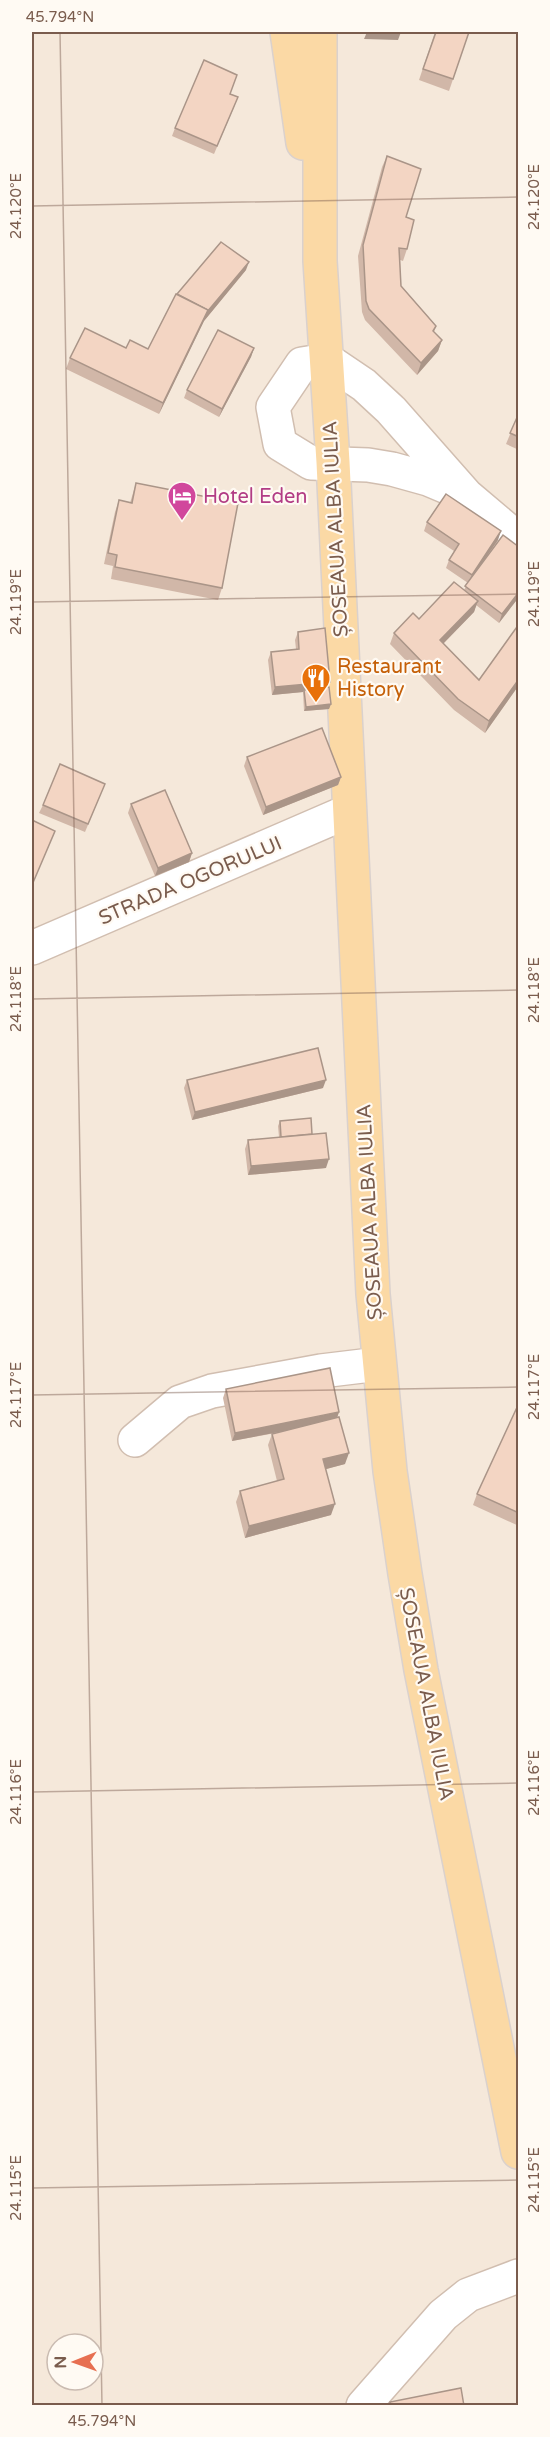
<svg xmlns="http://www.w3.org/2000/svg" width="550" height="2437" font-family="'Varela Round',sans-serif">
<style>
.residential{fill:#f5e8da;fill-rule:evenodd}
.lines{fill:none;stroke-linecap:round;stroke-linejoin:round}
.minor-casing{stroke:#d1beb0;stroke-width:36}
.major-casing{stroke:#dad1cd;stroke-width:36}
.minor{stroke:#fff;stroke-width:33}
.major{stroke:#fbd9a5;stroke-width:33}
.wall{fill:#d1b7a8}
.shaded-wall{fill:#aa9588}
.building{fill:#f3d5c3;stroke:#aa9588;stroke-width:1.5}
.ticks{fill:none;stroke:#7a5c4d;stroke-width:1.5;stroke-opacity:0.45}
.labels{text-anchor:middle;stroke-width:4.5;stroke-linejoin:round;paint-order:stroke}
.hotel-label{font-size:20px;fill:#b23c85;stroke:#fffaf3;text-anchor:start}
.street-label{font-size:20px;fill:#7a5c4d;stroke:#fffaf3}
.food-label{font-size:20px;fill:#c56008;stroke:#fffaf3;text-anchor:start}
.neatline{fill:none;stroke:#7a5c4d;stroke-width:2}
.ticks-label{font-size:15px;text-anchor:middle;fill:#7a5c4d}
</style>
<rect width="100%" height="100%" fill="#fdf6ec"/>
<path class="residential" d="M32,32H518V2405L32,2406ZM57,2344H93V2380H57Z"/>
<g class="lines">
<g class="minor-casing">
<g id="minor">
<path d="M466,495L428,479L392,469L368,465L311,463L280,444L273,407L302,364L327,360L364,385L391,410L466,495L518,539"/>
<path d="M32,948L349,811"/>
<path d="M135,1440L180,1402L212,1391L321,1371L379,1364"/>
<path d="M363,2406L443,2315L468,2295L518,2276"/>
</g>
</g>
<g class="major-casing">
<g id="major">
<path d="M287,32L303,143"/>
<path d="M320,32V261L333,462L373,1294L390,1471L405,1574L421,1670L518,2152"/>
</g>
</g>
<use href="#minor" class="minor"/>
<use href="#major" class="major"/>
</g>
<g class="wall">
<path d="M435,32H469L449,91L419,80Z"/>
<path d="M230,94L235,105L214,154L172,136L175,128Z"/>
<path d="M387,156L406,217L407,249L403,261L400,260L401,286L436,326L434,332L442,340L438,351L417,375L365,320L362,312L358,256L382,167Z"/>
<path d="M246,270L204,321L159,414L66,369L70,358L126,348L148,349L177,294Z"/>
<path d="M254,348L251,357L219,417L184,398L187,390Z"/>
<path d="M519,413V450L506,444Z"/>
<path d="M136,483L222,588L218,600L111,579L113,566L104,564L115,512L119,500L130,503Z"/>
<path d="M427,522L498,540L479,568L519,547V597L499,623L476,605L474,612L443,644L479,680L519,624V685L485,733L454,710L390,644L394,633L419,619L464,590L468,583L446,568L449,560L454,551L424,531Z"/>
<path d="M298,632L330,682L328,687L331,704L329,709L304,711L303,692L272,695L268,660L271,652L296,649L295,640Z"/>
<path d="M247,757L341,777L338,785L263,815L244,766Z"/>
<path d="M105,784L85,832L39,813L43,805Z"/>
<path d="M131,804L192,853L189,862L155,876L128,813Z"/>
<path d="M187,1080L323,1088L192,1120L184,1088Z"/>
<path d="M280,1121L312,1134L326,1168L248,1175L245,1149L248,1140L279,1137L278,1126Z"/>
<path d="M226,1389L339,1412L337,1417L345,1464L326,1469L331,1515L245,1538L236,1502L240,1491L277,1481L268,1445L272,1434L286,1431L232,1441L223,1398Z"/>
<path d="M519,1403V1526L473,1505L477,1494Z"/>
</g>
<g class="shaded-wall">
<path d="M367,32H401L398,40L364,39Z"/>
<path d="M249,262L246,270L204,321L159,414L163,403L208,310Z"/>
<path d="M442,340L438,351L417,375L421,363Z"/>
<path d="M254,348L251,357L219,417L222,409Z"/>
<path d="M501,531L498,540L468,583L472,575Z"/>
<path d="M519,592V597L499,623L502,614Z"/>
<path d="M478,601L474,612L436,651L440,640Z"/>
<path d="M519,679V685L485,733L489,721Z"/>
<path d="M330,682L327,690H304L303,692L272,695L275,687Z"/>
<path d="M331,704L329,709L304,711L306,707Z"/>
<path d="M341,777L338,785L263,815L266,807Z"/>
<path d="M192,853L189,862L155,876L158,868Z"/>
<path d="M326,1080L323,1088L192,1120L195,1112Z"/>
<path d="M329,1159L326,1168L248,1175L251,1166Z"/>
<path d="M339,1412L336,1421L232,1441L235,1433Z"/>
<path d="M349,1453L345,1464L319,1471L323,1459Z"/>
<path d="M335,1504L331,1515L245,1538L249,1526Z"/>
</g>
<g class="building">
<path d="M436,32H469L453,79L423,69Z"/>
<path d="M204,60L237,75L230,94L238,97L217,146L175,128Z"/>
<path d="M387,156L421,169L406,217L414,220L407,249L399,248L401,286L436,326L433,331L442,340L421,363L369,309L366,301L363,245Z"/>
<path d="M221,242L249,262L207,312L208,310L177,294Z"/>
<path d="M176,294L208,310L163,403L70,358L85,328L126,348L130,340L148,349Z"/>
<path d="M218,330L254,348L222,409L187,390Z"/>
<path d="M519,413V437L510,433Z"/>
<path d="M136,483L238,503L222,588L115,567L117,555L108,553L119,500L132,503Z"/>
<path d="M446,494L501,531L472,575L449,560L459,544L427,522Z"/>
<path d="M503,535L519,547V592L502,614L465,586Z"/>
<path d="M454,582L478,601L440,640L479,680L519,624V679L489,721L458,699L394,633L413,613L419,619Z"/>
<path d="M325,628L330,682L275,687L271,652L299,649L298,632Z"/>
<path d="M329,687L331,704L306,707L304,690Z"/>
<path d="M322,728L341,777L266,807L247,757Z"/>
<path d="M60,764L105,784L88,824L43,805Z"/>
<path d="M165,790L192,853L158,868L131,804Z"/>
<path d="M32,820L55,831L32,885Z"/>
<path d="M318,1048L326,1080L195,1112L187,1080Z"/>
<path d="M311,1118L312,1134L281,1137L280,1121Z"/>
<path d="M326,1133L329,1159L251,1166L248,1140Z"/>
<path d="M330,1368L339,1412L235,1433L226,1389Z"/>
<path d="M519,1403V1513L477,1494Z"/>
<path d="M339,1417L349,1453L323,1459L335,1504L249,1526L240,1491L284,1479L272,1434Z"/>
<path d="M461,2388L464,2406H391L390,2402Z"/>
</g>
<path class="ticks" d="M60,32L102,2406M32,206L518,197M32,602L518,594M32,999L518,990M32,1395L518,1387M32,1792L518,1783M32,2188L518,2180"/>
<defs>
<g id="hotel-pin" transform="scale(1.5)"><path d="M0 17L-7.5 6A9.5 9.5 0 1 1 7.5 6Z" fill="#d1479c" stroke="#fffaf3"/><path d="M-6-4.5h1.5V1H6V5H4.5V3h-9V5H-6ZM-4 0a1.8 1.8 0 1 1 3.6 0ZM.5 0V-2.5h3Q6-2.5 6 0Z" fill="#fff"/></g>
<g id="restaurant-pin" transform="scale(1.5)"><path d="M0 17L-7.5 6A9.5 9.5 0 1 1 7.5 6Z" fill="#e8710a" stroke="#fffaf3"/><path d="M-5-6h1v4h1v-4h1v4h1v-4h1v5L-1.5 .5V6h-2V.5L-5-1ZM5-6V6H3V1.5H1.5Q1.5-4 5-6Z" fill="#fff"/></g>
</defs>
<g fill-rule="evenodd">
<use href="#hotel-pin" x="182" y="496"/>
<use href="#restaurant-pin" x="316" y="678"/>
</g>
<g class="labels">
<g class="hotel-label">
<text x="203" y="503">Hotel Eden</text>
</g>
<g class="street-label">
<text transform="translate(335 529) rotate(-93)" y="7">ȘOSEAUA ALBA IULIA</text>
<text transform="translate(190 880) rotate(-23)" y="7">STRADA OGORULUI</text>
<text transform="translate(369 1212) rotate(-93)" y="7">ȘOSEAUA ALBA IULIA</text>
<text transform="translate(427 1694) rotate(79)" y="7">ȘOSEAUA ALBA IULIA</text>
</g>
<g class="food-label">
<text x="337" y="673">Restaurant<tspan x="337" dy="23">History</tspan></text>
</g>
</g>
<rect width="550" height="2437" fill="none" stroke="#fffaf3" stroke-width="66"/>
<g transform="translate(75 2362) rotate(269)"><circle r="28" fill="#fffaf3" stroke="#cabbb1" stroke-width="1.5"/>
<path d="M0-4.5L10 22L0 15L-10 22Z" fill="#e76f51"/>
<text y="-9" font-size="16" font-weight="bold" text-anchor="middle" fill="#7a5c4d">N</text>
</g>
<rect x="33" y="33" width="484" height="2371" class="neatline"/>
<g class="ticks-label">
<text x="60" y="22">45.794°N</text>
<text transform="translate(534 197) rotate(-90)" y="5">24.120°E</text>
<text transform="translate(16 206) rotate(-90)" y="5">24.120°E</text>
<text transform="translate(534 594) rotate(-90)" y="5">24.119°E</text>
<text transform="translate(16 602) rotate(-90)" y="5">24.119°E</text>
<text transform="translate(534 990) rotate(-90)" y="5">24.118°E</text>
<text transform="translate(16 999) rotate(-90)" y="5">24.118°E</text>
<text transform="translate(534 1387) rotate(-90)" y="5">24.117°E</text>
<text transform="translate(16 1395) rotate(-90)" y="5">24.117°E</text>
<text transform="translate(534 1783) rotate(-90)" y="5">24.116°E</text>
<text transform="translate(16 1792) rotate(-90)" y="5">24.116°E</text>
<text transform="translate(534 2180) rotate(-90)" y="5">24.115°E</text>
<text transform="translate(16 2188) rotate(-90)" y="5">24.115°E</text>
<text x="102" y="2426">45.794°N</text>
</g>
</svg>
